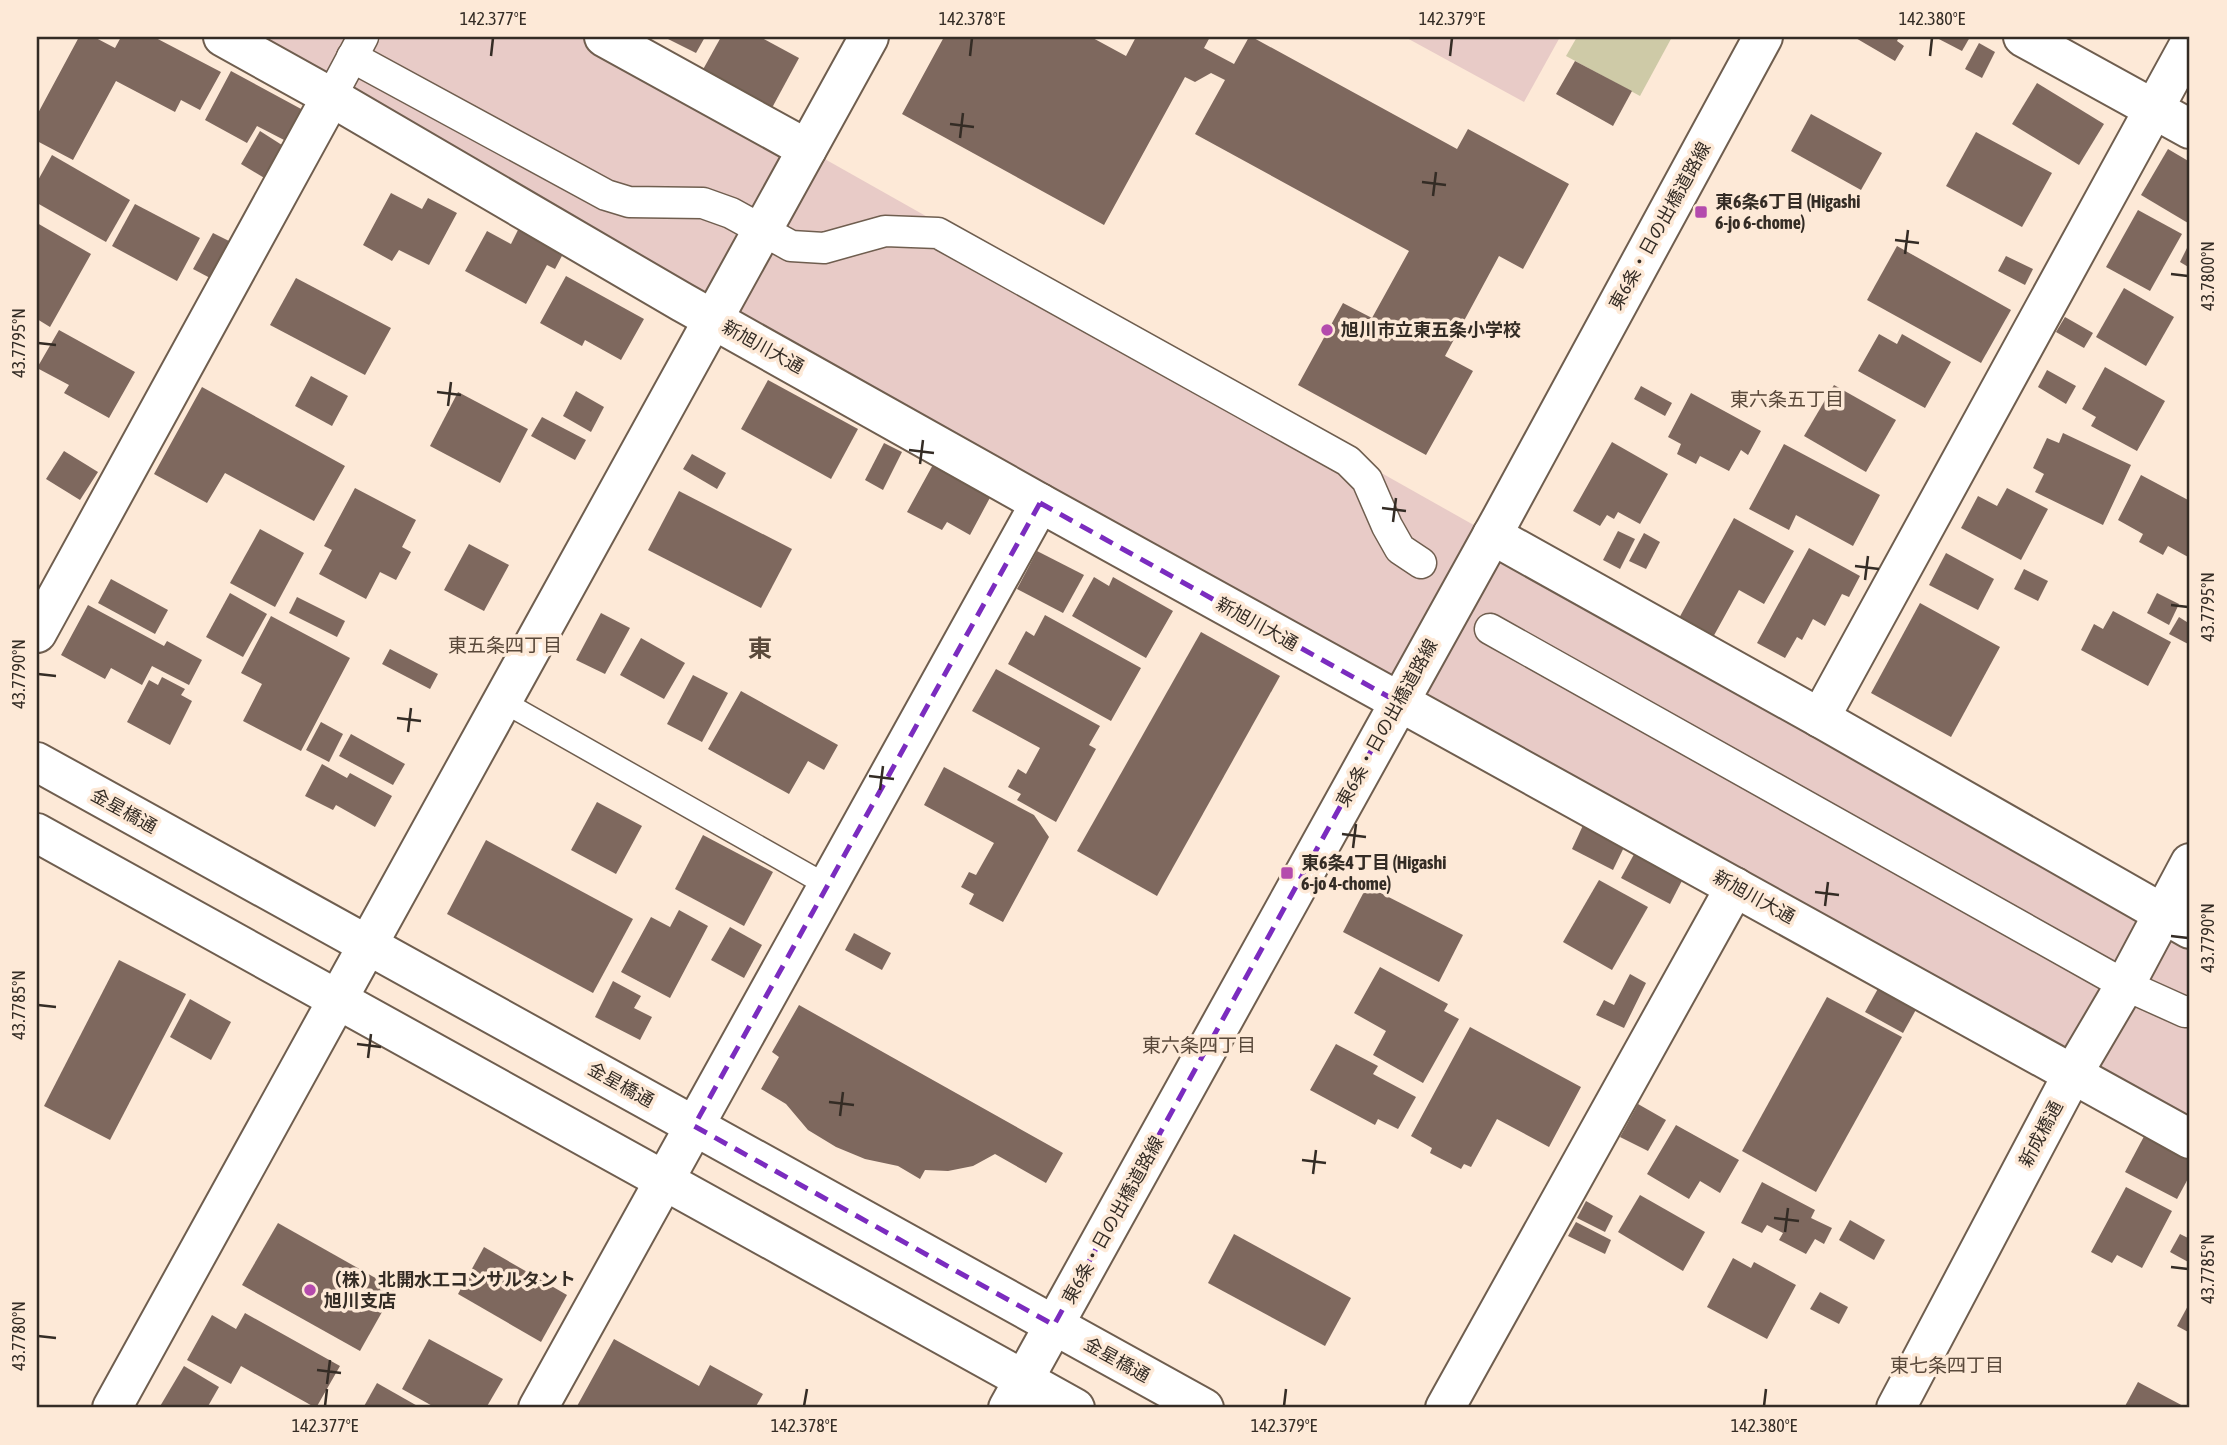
<svg xmlns="http://www.w3.org/2000/svg" width="2227" height="1445" font-family="'Asap Condensed','Noto Sans JP',sans-serif">
<style>
.green{fill:#e8cbc7}
.water{fill:#cecaa7}
.building{fill:#7e685e}
.lines{fill:none;stroke-linecap:round;stroke-linejoin:round}
.service-casing{stroke:#6f5e4f;stroke-width:24}
.pedestrian-casing{stroke:#6f5e4f;stroke-width:33}
.minor-casing{stroke:#6f5e4f;stroke-width:42}
.tertiary-casing{stroke:#6f5e4f;stroke-width:42}
.service{stroke:#fff;stroke-width:21}
.pedestrian{stroke:#fff;stroke-width:30}
.minor{stroke:#fff;stroke-width:38}
.tertiary{stroke:#fff;stroke-width:38}
.marked{fill:none;stroke:#7b2cbf;stroke-width:5;stroke-dasharray:14 9;stroke-linejoin:round}
.ticks{fill:none;stroke:#342c25;stroke-width:2.5}
.poi-dot{fill:#b44bad;stroke:#fde9d7;stroke-width:2.5}
.labels{text-anchor:middle;stroke-width:7;stroke-linejoin:round;paint-order:stroke}
.poi-label{font-size:18px;font-weight:bold;fill:#342c25;stroke:#fde9d7;text-anchor:start}
.street-label{font-size:18px;fill:#342c25;stroke:#fde9d7}
.neighbourhood-label{font-size:19px;fill:#5a493b;stroke:#fde9d7}
.district-label{font-size:24px;font-weight:bold;fill:#5a493b;stroke:#fde9d7}
.neatline{fill:none;stroke:#342c25;stroke-width:2.5}
.ticks-label{font-size:18px;text-anchor:middle;fill:#342c25}
</style>
<rect width="100%" height="100%" fill="#fde9d7"/>
<g class="green">
<path d="M212,37H605L807,149L2190,929V1139Z"/>
<path d="M1405,37H1560L1524,102Z"/>
</g>
<path class="water" d="M1577,37H1672L1640,96L1566,56Z"/>
<g class="building">
<path d="M79,37H94L115,48L121,37H154L221,72L200,110L181,100L175,112L116,81L73,160L37,141V115Z"/>
<path d="M664,37H705L696,53Z"/>
<path d="M721,37H760L799,58L773,106L744,111L695,84Z"/>
<path d="M944,37H1091L1126,56L1136,37H1210L1204,48L1234,64L1249,37H1252L1457,149L1468,129L1569,184L1523,269L1499,256L1445,356L1473,371L1426,455L1298,385L1343,303L1372,318L1409,251L1195,134L1225,80L1211,73L1195,82L1185,77L1104,225L902,114Z"/>
<path d="M1854,37H1899L1897,41L1904,46L1895,61Z"/>
<path d="M1935,37H1970L1962,51Z"/>
<path d="M1979,43L1995,52L1982,78L1965,69Z"/>
<path d="M1575,61L1632,91L1613,126L1556,94Z"/>
<path d="M231,71L303,110L286,141L257,126L247,143L205,120Z"/>
<path d="M2037,83L2104,124L2079,165L2012,124Z"/>
<path d="M1811,114L1882,153L1861,190L1791,151Z"/>
<path d="M260,131L285,147L266,179L241,164Z"/>
<path d="M1976,132L2052,173L2022,227L1946,186Z"/>
<path d="M2168,149L2190,162V219L2188,223L2141,195Z"/>
<path d="M52,155L130,200L106,242L37,203V182Z"/>
<path d="M391,193L422,209L428,198L457,213L429,265L399,250L392,261L363,245Z"/>
<path d="M135,204L200,238L177,281L112,246Z"/>
<path d="M2138,210L2182,234L2150,291L2106,267Z"/>
<path d="M37,223L91,254L50,327L37,319Z"/>
<path d="M519,228L564,252L555,269L547,265L526,304L465,271L487,231L511,244Z"/>
<path d="M213,233L231,242L212,279L193,269Z"/>
<path d="M2190,242V268L2180,262Z"/>
<path d="M1897,246L2011,310L1981,363L1867,300Z"/>
<path d="M2006,256L2033,269L2025,285L1998,271Z"/>
<path d="M566,276L644,319L621,360L585,340L582,346L540,323Z"/>
<path d="M296,278L391,328L365,375L270,325Z"/>
<path d="M2124,288L2174,317L2146,366L2096,337Z"/>
<path d="M2065,317L2093,333L2084,348L2056,332Z"/>
<path d="M59,330L135,372L109,418L64,393L69,385L37,368Z"/>
<path d="M1879,334L1897,344L1902,334L1951,362L1925,408L1858,371Z"/>
<path d="M2105,367L2165,401L2137,451L2091,426L2096,417L2082,409Z"/>
<path d="M2047,370L2076,386L2066,404L2038,387Z"/>
<path d="M311,376L348,396L332,426L295,406Z"/>
<path d="M768,380L858,429L831,479L741,429Z"/>
<path d="M1834,385L1896,420L1866,472L1804,436Z"/>
<path d="M1641,386L1672,403L1665,416L1634,399Z"/>
<path d="M202,387L345,466L314,521L225,473L207,503L154,474Z"/>
<path d="M576,391L604,407L591,432L563,416Z"/>
<path d="M458,392L528,429L500,483L430,446Z"/>
<path d="M1691,393L1761,431L1748,455L1741,450L1729,471L1700,456L1696,464L1677,454L1681,444L1668,437Z"/>
<path d="M542,417L586,440L575,460L531,436Z"/>
<path d="M2063,433L2131,465L2103,525L2035,492L2044,474L2033,468L2047,438L2059,443Z"/>
<path d="M1612,442L1668,474L1640,524L1618,512L1614,519L1607,515L1600,526L1573,511Z"/>
<path d="M884,443L902,452L883,490L865,480Z"/>
<path d="M1784,444L1880,495L1853,546L1796,515L1789,530L1749,509Z"/>
<path d="M64,451L98,472L80,500L46,479Z"/>
<path d="M692,454L726,473L717,489L683,469Z"/>
<path d="M935,461L993,492L970,535L947,522L942,530L907,512Z"/>
<path d="M2141,475L2190,501V558L2168,546L2163,555L2139,542L2143,534L2118,520Z"/>
<path d="M355,488L416,520L402,547L411,552L396,580L380,572L366,599L319,574L332,550L324,546Z"/>
<path d="M2007,488L2048,509L2021,560L1961,528L1978,496L1997,506Z"/>
<path d="M679,491L792,549L761,608L648,550Z"/>
<path d="M1734,518L1794,551L1764,604L1739,590L1712,639L1678,620Z"/>
<path d="M260,529L304,553L275,607L230,583Z"/>
<path d="M1618,531L1635,539L1620,569L1603,560Z"/>
<path d="M1644,533L1660,542L1646,569L1629,561Z"/>
<path d="M469,544L509,565L484,611L444,590Z"/>
<path d="M1809,548L1860,576L1849,597L1842,594L1825,626L1813,619L1802,640L1797,637L1785,658L1757,643Z"/>
<path d="M1037,551L1084,575L1063,613L1017,589Z"/>
<path d="M1946,553L1994,579L1978,610L1929,585Z"/>
<path d="M2024,569L2048,581L2038,601L2014,589Z"/>
<path d="M1094,577L1109,586L1113,577L1173,611L1146,658L1072,616Z"/>
<path d="M111,579L168,610L155,634L98,603Z"/>
<path d="M230,593L267,614L243,657L206,637Z"/>
<path d="M2157,593L2179,604L2169,625L2147,613Z"/>
<path d="M297,597L345,621L337,637L289,613Z"/>
<path d="M1920,603L2000,647L1951,737L1871,693Z"/>
<path d="M88,605L164,646L167,641L202,660L189,685L152,666L142,685L111,668L105,679L61,655Z"/>
<path d="M2113,611L2171,642L2148,686L2081,650L2094,624L2103,629Z"/>
<path d="M601,613L630,628L605,674L576,660Z"/>
<path d="M1045,615L1141,668L1111,721L1008,664L1026,631L1034,636Z"/>
<path d="M271,616L350,658L301,751L243,721L262,684L241,673Z"/>
<path d="M2179,617L2190,624V645L2169,634Z"/>
<path d="M1201,632L1280,676L1157,896L1077,851Z"/>
<path d="M641,638L685,663L664,699L620,675Z"/>
<path d="M390,649L438,674L430,689L382,664Z"/>
<path d="M996,669L1100,726L1089,745L1096,749L1056,822L1017,800L1021,794L1008,787L1018,769L1026,774L1040,748L972,711Z"/>
<path d="M693,675L728,693L702,742L667,724Z"/>
<path d="M162,677L185,689L181,695L192,701L170,745L127,722L149,680L158,685Z"/>
<path d="M741,691L838,745L824,770L808,761L789,794L708,749Z"/>
<path d="M321,722L343,734L329,762L306,750Z"/>
<path d="M351,734L405,764L393,785L339,756Z"/>
<path d="M322,764L347,778L350,773L392,796L375,827L336,805L333,810L305,796Z"/>
<path d="M944,767L1034,815L1049,837L1003,922L969,904L974,894L961,887L969,872L976,875L994,843L924,805Z"/>
<path d="M597,802L642,826L616,874L571,850Z"/>
<path d="M1586,819L1628,839L1613,870L1572,849Z"/>
<path d="M703,835L773,872L744,926L675,889Z"/>
<path d="M486,840L633,919L593,993L447,914Z"/>
<path d="M1638,847L1686,873L1670,904L1621,878Z"/>
<path d="M1599,880L1648,907L1612,970L1563,942Z"/>
<path d="M1367,886L1463,935L1439,982L1343,932Z"/>
<path d="M679,910L708,926L670,998L621,972L651,917L670,927Z"/>
<path d="M730,927L762,945L744,978L711,960Z"/>
<path d="M854,933L891,953L882,970L845,950Z"/>
<path d="M119,960L186,994L110,1140L44,1106Z"/>
<path d="M1380,967L1448,1004L1444,1011L1459,1019L1423,1083L1373,1055L1386,1031L1354,1013Z"/>
<path d="M1630,974L1646,983L1624,1028L1596,1015L1604,1000L1614,1005Z"/>
<path d="M613,981L641,996L634,1008L652,1017L640,1040L595,1017Z"/>
<path d="M1880,985L1918,1006L1903,1033L1865,1012Z"/>
<path d="M1827,997L1902,1037L1816,1192L1742,1151Z"/>
<path d="M190,999L231,1022L211,1060L170,1037Z"/>
<path d="M799,1005L1063,1153L1046,1183L995,1154L973,1166L948,1171L925,1170L920,1179L898,1166L865,1159L836,1147L808,1130L786,1104L761,1089L779,1057L772,1052Z"/>
<path d="M1470,1027L1581,1087L1549,1147L1497,1119L1471,1167L1464,1164L1461,1169L1430,1153L1432,1148L1411,1136Z"/>
<path d="M1336,1044L1378,1066L1373,1074L1416,1097L1398,1129L1378,1119L1375,1125L1310,1090Z"/>
<path d="M1638,1104L1666,1120L1648,1151L1620,1137Z"/>
<path d="M1676,1125L1739,1160L1720,1193L1700,1181L1689,1199L1647,1174Z"/>
<path d="M2149,1127L2190,1149V1175L2177,1199L2125,1172Z"/>
<path d="M1762,1182L1815,1210L1811,1218L1832,1228L1824,1244L1815,1239L1806,1254L1779,1240L1783,1233L1767,1225L1762,1233L1741,1223Z"/>
<path d="M2126,1187L2172,1211L2142,1268L2117,1255L2112,1263L2091,1252Z"/>
<path d="M1640,1195L1705,1232L1683,1271L1618,1232Z"/>
<path d="M1586,1201L1613,1216L1605,1232L1577,1218Z"/>
<path d="M1850,1220L1885,1240L1874,1260L1839,1240Z"/>
<path d="M1576,1222L1611,1240L1605,1254L1568,1236Z"/>
<path d="M278,1223L395,1289L360,1351L242,1285Z"/>
<path d="M1234,1234L1351,1298L1325,1346L1208,1283Z"/>
<path d="M2180,1234L2190,1239V1263L2170,1252Z"/>
<path d="M484,1247L567,1295L541,1342L458,1294Z"/>
<path d="M1733,1258L1751,1268L1754,1262L1796,1285L1767,1339L1707,1307Z"/>
<path d="M1820,1292L1848,1307L1839,1324L1810,1309Z"/>
<path d="M2190,1302V1333L2177,1326Z"/>
<path d="M245,1313L340,1366L316,1408L241,1366L231,1384L187,1360L212,1315L236,1329Z"/>
<path d="M429,1339L503,1379L486,1408H436L402,1389Z"/>
<path d="M614,1339L699,1386L710,1365L763,1394L755,1408H576Z"/>
<path d="M184,1366L219,1387L207,1408H159Z"/>
<path d="M2138,1382L2187,1408H2124Z"/>
<path d="M377,1383L421,1408H363Z"/>
</g>
<g class="lines">
<g class="service-casing">
<path id="service" d="M502,701L828,886"/>
</g>
<g class="pedestrian-casing">
<g id="pedestrian">
<path d="M352,57L606,195L629,202L703,203L731,213L791,246L824,248L885,231L938,233L1348,461L1367,480L1387,526L1400,549L1421,563"/>
<path d="M331,97L363,37"/>
<path d="M1490,629L2125,985L2185,1012L2190,1011"/>
</g>
</g>
<g class="minor-casing">
<g id="minor">
<path d="M223,37L331,97L682,302L1040,503L2190,1139"/>
<path d="M604,37L807,149"/>
<path d="M2023,37L2190,129"/>
<path d="M1492,535L1820,718L2190,929"/>
<path d="M37,633L331,97"/>
<path d="M1820,718L2190,43"/>
<path d="M112,1408L869,37"/>
<path d="M538,1408L1040,503"/>
<path d="M1445,1408L1735,887"/>
</g>
</g>
<g class="tertiary-casing">
<g id="tertiary">
<path d="M37,762L1204,1408"/>
<path d="M37,833L1075,1408"/>
<path d="M1008,1408L1501,519L1763,37"/>
<path d="M1896,1408L2072,1075L2125,985L2190,863"/>
</g>
</g>
<use href="#service" class="service"/>
<use href="#pedestrian" class="pedestrian"/>
<use href="#minor" class="minor"/>
<use href="#tertiary" class="tertiary"/>
</g>
<path class="marked" d="M1040,503L1398,702L1054,1325L694,1126Z"/>
<path class="ticks" d="M491,56L493,38M970,56L972,38M1450,56L1452,38M1930,56L1932,38M950,124L974,127M960,138L963,113M1422,182L1446,185M1433,196L1436,172M1895,240L1919,243M1905,254L1908,230M2171,274L2188,276M38,343L56,345M437,392L461,395M448,406L451,382M909,450L934,453M920,464L923,440M1382,508L1406,511M1393,522L1396,498M1855,566L1879,569M1865,580L1868,556M2171,605L2188,607M38,674L56,676M397,718L421,721M408,732L411,708M869,776L894,779M880,790L883,766M1342,834L1366,837M1353,848L1356,824M1815,892L1839,895M1825,906L1828,882M2171,936L2188,938M38,1005L56,1007M357,1044L381,1047M368,1058L371,1034M829,1102L854,1105M840,1116L843,1092M1302,1160L1326,1163M1313,1174L1316,1150M1774,1218L1799,1221M1785,1232L1788,1208M2171,1267L2188,1269M38,1336L56,1338M317,1370L341,1373M327,1384L330,1360M325,1406L327,1389M804,1406L807,1389M1284,1406L1286,1389M1764,1406L1766,1389"/>
<g class="poi-dot">
<rect x="1694" y="205" width="14" height="14" rx="3.5"/>
<circle cx="1327" cy="330" r="7"/>
<rect x="1280" y="866" width="14" height="14" rx="3.5"/>
<circle cx="310" cy="1290" r="7"/>
</g>
<g class="labels">
<g class="poi-label">
<text x="1715" y="208">東6条6丁目 (Higashi<tspan x="1715" dy="21">6-jo 6-chome)</tspan></text>
<text x="1341" y="336">旭川市立東五条小学校</text>
<text x="1301" y="869">東6条4丁目 (Higashi<tspan x="1301" dy="21">6-jo 4-chome)</tspan></text>
<text x="324" y="1286">（株）北開水工コンサルタント<tspan x="324" dy="21">旭川支店</tspan></text>
</g>
<g class="street-label">
<text transform="translate(1660 226) rotate(-61)" y="6">東6条・日の出橋道路線</text>
<text transform="translate(763 347) rotate(29)" y="6">新旭川大通</text>
<text transform="translate(1257 624) rotate(29)" y="6">新旭川大通</text>
<text transform="translate(1387 723) rotate(-61)" y="6">東6条・日の出橋道路線</text>
<text transform="translate(124 811) rotate(29)" y="6">金星橋通</text>
<text transform="translate(1754 897) rotate(29)" y="6">新旭川大通</text>
<text transform="translate(621 1085) rotate(29)" y="6">金星橋通</text>
<text transform="translate(2041 1134) rotate(-62)" y="6">新成橋通</text>
<text transform="translate(1113 1220) rotate(-61)" y="6">東6条・日の出橋道路線</text>
<text transform="translate(1117 1360) rotate(29)" y="6">金星橋通</text>
</g>
<g class="neighbourhood-label">
<text x="1787" y="406">東六条五丁目</text>
<text x="505" y="652">東五条四丁目</text>
<text x="1199" y="1052">東六条四丁目</text>
<text x="1947" y="1372">東七条四丁目</text>
</g>
<g class="district-label">
<text x="760" y="657">東</text>
</g>
</g>
<rect width="2227" height="1445" fill="none" stroke="#fde9d7" stroke-width="77"/>
<rect x="38" y="38" width="2150" height="1368" class="neatline"/>
<g class="ticks-label">
<text x="493" y="25">142.377°E</text>
<text x="972" y="25">142.378°E</text>
<text x="1452" y="25">142.379°E</text>
<text x="1932" y="25">142.380°E</text>
<text transform="translate(2208 276) rotate(-90)" y="6">43.7800°N</text>
<text transform="translate(19 343) rotate(-90)" y="6">43.7795°N</text>
<text transform="translate(2208 607) rotate(-90)" y="6">43.7795°N</text>
<text transform="translate(19 674) rotate(-90)" y="6">43.7790°N</text>
<text transform="translate(2208 938) rotate(-90)" y="6">43.7790°N</text>
<text transform="translate(19 1005) rotate(-90)" y="6">43.7785°N</text>
<text transform="translate(2208 1269) rotate(-90)" y="6">43.7785°N</text>
<text transform="translate(19 1336) rotate(-90)" y="6">43.7780°N</text>
<text x="325" y="1432">142.377°E</text>
<text x="804" y="1432">142.378°E</text>
<text x="1284" y="1432">142.379°E</text>
<text x="1764" y="1432">142.380°E</text>
</g>
</svg>
